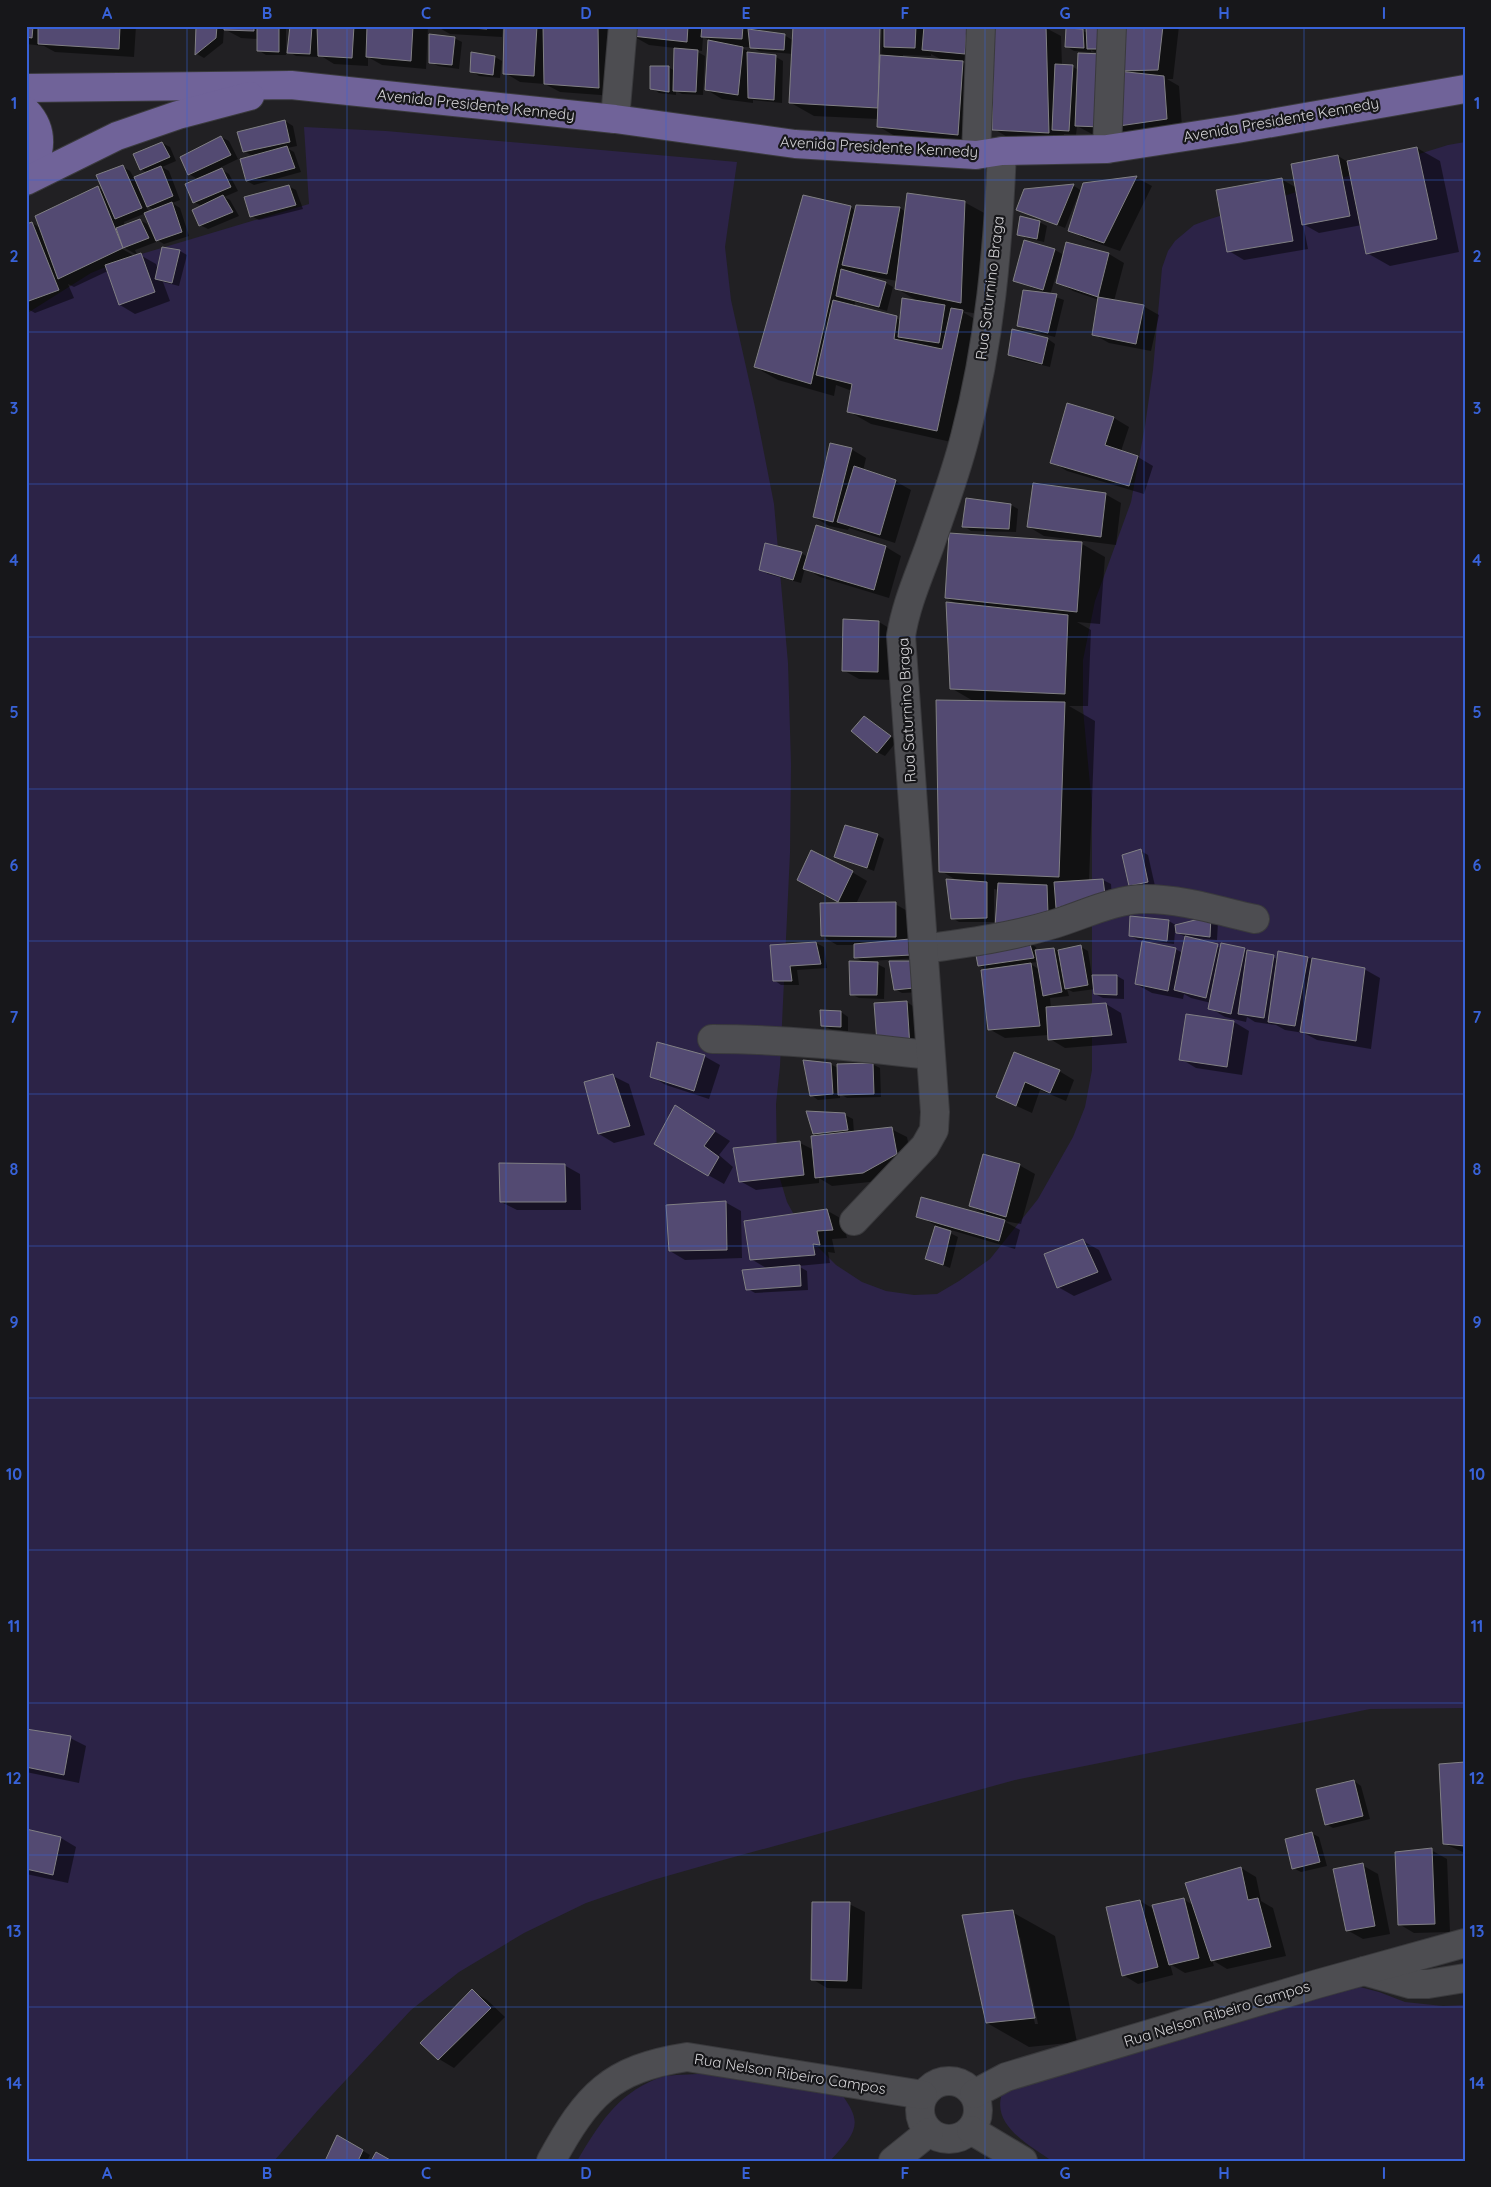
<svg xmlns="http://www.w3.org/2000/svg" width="1491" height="2187" font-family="Quicksand,sans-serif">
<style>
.green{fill:#2c2347}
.shadow{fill:#0007;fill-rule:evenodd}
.building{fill:#534a72;stroke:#818084}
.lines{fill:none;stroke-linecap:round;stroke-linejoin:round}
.minor-casing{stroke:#3a3a3d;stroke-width:30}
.major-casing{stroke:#3a3a3d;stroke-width:30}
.minor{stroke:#4d4d51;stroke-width:28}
.major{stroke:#706399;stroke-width:28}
.grid{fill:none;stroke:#3862d8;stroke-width:1;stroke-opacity:0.55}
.labels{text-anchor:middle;stroke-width:4.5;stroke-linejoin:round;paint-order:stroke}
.street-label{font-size:15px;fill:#d4d3d6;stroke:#17171a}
.neatline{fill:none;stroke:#3862d8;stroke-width:2}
.grid-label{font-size:16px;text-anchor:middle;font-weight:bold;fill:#3862d8}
</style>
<rect width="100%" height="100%" fill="#212023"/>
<g class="green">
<path d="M304,127L386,131L737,162L725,247L731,300L755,407L774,504L788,663L791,764L790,853L780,1066L776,1104L777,1169L787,1202L804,1233L836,1265L862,1282L886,1291L914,1295L937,1294L959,1281L990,1259L1038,1199L1073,1137L1085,1107L1092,1070V806L1083,709V660L1095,601L1131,502L1145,426L1153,370L1162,268L1168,251L1175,241L1194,225L1210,219L1448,145L1465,142V1708L1370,1709L1015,1780L716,1862L653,1880L586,1903L524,1933L459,1972L411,2010L318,2110L274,2161H26V314L91,273L128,258L309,204Z"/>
<path d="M1356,1986L1379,1992L1405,2002L1443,2006L1465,2005V2161H1052C1032,2146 994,2128 1001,2097C1002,2092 1009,2086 1012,2081Z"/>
<path d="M698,2074H738L838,2090C865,2123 857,2132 830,2161H577C598,2126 616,2095 656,2079C668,2074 685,2075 698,2074Z"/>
</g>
<g class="shadow">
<path d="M26,26H136L134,57L55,52L44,46L26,44Z"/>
<path d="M198,26H286V55H266L258,50V39L241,38L224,29L223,43L204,58L197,54Z"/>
<path d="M291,26H428L426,69L382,65L368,57V66L334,64L318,54V57L296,56L289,52Z"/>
<path d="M436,26H503L502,37L450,34Z"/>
<path d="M506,26H613L614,96L560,92L545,84L520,82L505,73Z"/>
<path d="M633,26H792L791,29L759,26L758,32L784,35L794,41L881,65L882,26H983L980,62L959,60L978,71L973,143L893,135L878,126V119L814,116L791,103L793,54L759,51L752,47H740L754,54L776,57L783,61L782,103L753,100V103L722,99L707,90L710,40L703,37L702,51L694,50L705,56L703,95L682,94L676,91V95L659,93L652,88L668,67L675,71V48L649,45L633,36ZM931,54L944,61L903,58V55L931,56Z"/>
<path d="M995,26H1066L1044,27L1061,36L1062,66H1072L1078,70L1104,56L1120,26H1179L1173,79H1167L1179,86L1182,127L1129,135L1117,128V136L1092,134L1077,126L1076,135L1064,134V141L1009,138L994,129Z"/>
<path d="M1085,26H1112L1110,53L1095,52L1091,50V52L1074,51L1066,46L1083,31L1088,33L1087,28Z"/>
<path d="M454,38L462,42L459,69L438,66L431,62Z"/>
<path d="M495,57L502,61L500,78L479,76L472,71Z"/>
<path d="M285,121L293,126L297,146L287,148L294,152L301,172L254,185L247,181L254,157L244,151Z"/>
<path d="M221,137L229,141L238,159L207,174L208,176L222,170L229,174L238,191L224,197L230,200L239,216L208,229L200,225L202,206L194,202L199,180L189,174Z"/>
<path d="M162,143L170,147L176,161L162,167L169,171L180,200L172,203L180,208L189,236L164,244L155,239L146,213L124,222L125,226L140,220L147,224L156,242L135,250L137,255L118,244L117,246L140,259V255L156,264L158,270L180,251L187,255L179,286L163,282L170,301L135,314L120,305L108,271L74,287L68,284L74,298L35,313L26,308V225L32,223L40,228L97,187L104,191L123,167L130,171L134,178L147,173L141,169ZM145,205L155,210L149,212Z"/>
<path d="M1417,148L1440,161L1459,252L1390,266L1367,253L1362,225L1319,233L1303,224L1308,249L1244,260L1229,251L1281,179L1297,188L1338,156L1348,162Z"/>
<path d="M1137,178L1152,186L1120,251L1085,239L1070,230L1081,194L1079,193L1065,228L1018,209L1024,190L1074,186L1082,191L1084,184Z"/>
<path d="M288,186L296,190L303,209L259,220L251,216Z"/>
<path d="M964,202L988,215L984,315L961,311L985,325L960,444L871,424L848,411L852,391L836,385L834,396L778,380L755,367L850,207L856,211L857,206L900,208L906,212ZM860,274L897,281L896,288L919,302L901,320L854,307L855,302L887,311L893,287L886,283L859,276Z"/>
<path d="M1039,222L1047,226L1044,242L1026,238L1019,234Z"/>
<path d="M1025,242L1055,250L1064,255L1109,254L1124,263L1114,301L1143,306L1159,315L1151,351L1109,343L1093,334L1099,300L1073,291L1058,282L1064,257L1062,256L1050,295L1064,300L1055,337L1026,330L1018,325L1047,293L1014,281Z"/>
<path d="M1013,330L1048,339L1055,344L1050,367L1016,359L1009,354Z"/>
<path d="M1068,405L1114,418L1129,427L1121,451L1138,457L1153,466L1144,494L1067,471L1052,462Z"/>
<path d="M851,449L866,458L863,471L895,481L911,490L895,543L849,528L848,530L829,526L814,517Z"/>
<path d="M1105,494L1121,503L1116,545L1044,536L1029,527Z"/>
<path d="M1011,505L1018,509L1016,532L971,531L964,526Z"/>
<path d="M817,526L886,547L901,556L889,598L820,577L805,568L801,583L768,574L761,570L801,553L808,557Z"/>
<path d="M1082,544L1105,557L1100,624L1077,622L1091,630L1088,706H1069L1095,721L1089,881L1103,880L1111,884L1112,899L1012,935L999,890L994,889V922H959L952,918L958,881L941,871L975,702L951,688L959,605L946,598Z"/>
<path d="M879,622L894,631L893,680L859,679L843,670Z"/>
<path d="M872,722L897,741L885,756L877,752Z"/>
<path d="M877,835L884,839L874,871L836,856Z"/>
<path d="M1141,851L1148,855L1155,886L1137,889L1130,885Z"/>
<path d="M852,872L867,881L856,904H895L911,913L918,958L870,961V963L877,964L885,968L884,999L859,998L851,994L865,963L855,957V945H837L822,936L844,904L814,888Z"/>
<path d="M1211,918L1218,922L1217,940L1195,938L1194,940L1222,948L1244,949L1278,959L1279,952L1364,969L1380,978L1371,1049L1317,1040L1304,1033L1285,1030L1276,1025L1255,1022L1247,1017L1246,1022L1225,1017L1210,1008L1211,1003L1191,998L1184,994L1183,999L1152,993L1136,984L1175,949L1183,953L1186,937L1175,932L1174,944L1138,940L1131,936L1169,921L1177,926Z"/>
<path d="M816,943L824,947L827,968L797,970L799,985H781L774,980L772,946Z"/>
<path d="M1029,943L1036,947L1037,951L1054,949L1058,951L1081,947L1088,951L1092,976H1117L1124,980V999L1103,998L1095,994V989L1073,992L1067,989L1069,996L1050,998L1051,1008L1106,1004L1121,1013L1127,1043L1065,1048L1050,1039L1049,1035L1005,1038L989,1029L987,970L979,965ZM1038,962L1040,970L1029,963Z"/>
<path d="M890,963L921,992L902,993L895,989Z"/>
<path d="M907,1002L914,1007L917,1051L878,1042Z"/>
<path d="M841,1012L848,1017V1031L830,1029L822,1025Z"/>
<path d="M1234,1022L1249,1031L1242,1075L1196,1068L1181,1059Z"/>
<path d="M1015,1054L1059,1071L1074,1080L1066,1101L1040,1090L1032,1113L997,1097Z"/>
<path d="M704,1056L720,1065L709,1099L666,1085L651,1076Z"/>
<path d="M830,1064L838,1068L872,1064L880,1068L881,1097L847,1098L840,1094V1098L818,1100L811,1095Z"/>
<path d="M613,1076L629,1084L645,1135L614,1143L599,1134Z"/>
<path d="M675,1106L730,1141L719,1155L733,1167L724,1184L708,1175Z"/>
<path d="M845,1115L853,1119L854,1133L891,1129L907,1137L912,1163L879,1181L832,1186L819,1178V1183L756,1190L740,1181L800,1143L814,1150L819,1137L814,1134Z"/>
<path d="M564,1165L580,1174L581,1210H517L501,1202Z"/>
<path d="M1019,1165L1035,1174L1021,1224L1004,1221L1020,1230L1015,1249L944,1228V1230L958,1237L950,1268L926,1258L937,1226L918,1216H988L971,1206Z"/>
<path d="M725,1202L741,1211L742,1258L685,1260L670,1251Z"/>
<path d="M826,1210L842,1219L847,1238L832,1239L835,1253L828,1252L830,1263L798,1266L807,1271L808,1290L755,1293L748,1289L768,1269L751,1259Z"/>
<path d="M1083,1241L1099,1250L1112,1280L1074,1296L1058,1287Z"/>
<path d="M26,1731L70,1738L86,1746L79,1783L26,1772Z"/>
<path d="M1465,1763V1853L1445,1844Z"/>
<path d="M1354,1781L1361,1786L1370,1819L1333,1828L1326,1824Z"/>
<path d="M26,1830L61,1838L76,1847L68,1883L26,1874Z"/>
<path d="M1311,1833L1319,1837L1327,1866L1301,1872L1293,1868Z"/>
<path d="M1431,1850L1447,1859L1450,1932L1414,1933L1399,1924Z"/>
<path d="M1362,1865L1378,1874L1390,1934L1363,1939L1347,1930Z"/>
<path d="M1241,1868L1256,1877L1261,1901L1273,1908L1286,1956L1227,1969L1212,1960L1214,1966L1185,1973L1170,1964L1173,1975L1138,1984L1123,1975L1140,1901L1154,1909L1183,1899L1193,1905Z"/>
<path d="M849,1904L865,1912L862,1989L827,1988L812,1979Z"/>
<path d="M1012,1912L1055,1936L1077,2042L1029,2047L987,2023ZM1017,1937H1020L1038,2024H1035Z"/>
<path d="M472,1991L487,2000L505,2017L454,2068L439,2059Z"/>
<path d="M338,2136L370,2155L367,2161H326Z"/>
</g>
<g class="building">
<path d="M26,26H33L32,38L26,37Z"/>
<path d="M38,26H120L119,49L38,44Z"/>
<path d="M196,26H217L216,38L195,55Z"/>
<path d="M224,26H254V31L224,30Z"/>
<path d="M257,26H279V52L257,51Z"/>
<path d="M290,26H312L310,54L287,53Z"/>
<path d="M317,26H354L352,58L318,56Z"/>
<path d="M367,26H413L411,61L366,57Z"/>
<path d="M437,26H487V29Z"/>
<path d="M504,26H537L534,76L503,74Z"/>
<path d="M543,26H598L599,88L544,84Z"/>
<path d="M632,26H688L687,42L632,36Z"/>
<path d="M702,26H743L742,39L701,37Z"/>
<path d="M793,26H880L878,108L789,103Z"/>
<path d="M884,26H916L915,48L884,47Z"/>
<path d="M924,26H967L965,54L922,50Z"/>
<path d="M994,26H1046L1049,133L992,130Z"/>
<path d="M1086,26H1104L1103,49H1087Z"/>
<path d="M1119,26H1163L1158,70L1118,71Z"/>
<path d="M1066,28L1083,29L1084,48L1065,47Z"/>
<path d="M748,29L785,34L784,50L750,48Z"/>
<path d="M429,34L455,37L452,65L429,63Z"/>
<path d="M708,40L743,47L738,95L705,90Z"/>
<path d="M674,48L698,50L696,92L673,91Z"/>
<path d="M471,52L495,56L493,75L470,72Z"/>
<path d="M747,52L776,55L774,100L748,98Z"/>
<path d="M1078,53L1104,54L1102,127L1075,126Z"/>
<path d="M880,55L963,61L958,135L877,127Z"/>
<path d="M1055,64L1073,65L1069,131L1052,130Z"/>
<path d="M650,66H669V92L650,89Z"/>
<path d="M1118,71L1164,76L1167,119L1112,127Z"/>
<path d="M285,120L290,142L243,152L237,132Z"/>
<path d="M221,136L231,155L188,175L180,157Z"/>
<path d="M162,142L170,157L140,170L133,154Z"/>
<path d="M287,146L295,168L246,181L240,159Z"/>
<path d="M1417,147L1437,239L1366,254L1347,161Z"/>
<path d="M1338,155L1350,216L1302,225L1291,164Z"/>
<path d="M123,165L142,208L115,219L96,175Z"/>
<path d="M161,166L173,196L147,207L134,177Z"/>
<path d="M222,168L231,187L193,203L185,184Z"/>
<path d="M1137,176L1104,243L1068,231L1083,183Z"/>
<path d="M1282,178L1293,241L1227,252L1216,190Z"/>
<path d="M1074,184L1057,225L1016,210L1024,189Z"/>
<path d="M289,185L296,205L250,217L244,197Z"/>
<path d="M98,186L123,248L58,279L35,216Z"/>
<path d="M907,193L965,201L961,303L895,289Z"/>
<path d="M223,195L233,212L199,226L192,210Z"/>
<path d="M803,195L851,206L811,384L754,367Z"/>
<path d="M172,202L182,232L156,241L144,213Z"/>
<path d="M856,205L900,207L887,274L842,265Z"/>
<path d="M1020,216L1040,221L1037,239L1017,235Z"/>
<path d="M140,219L149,238L123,248L116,228Z"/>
<path d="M32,222L59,290L26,302V224Z"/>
<path d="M1024,240L1055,249L1043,290L1013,281Z"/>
<path d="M1066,242L1109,253L1098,297L1056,283Z"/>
<path d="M162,247L180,250L172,283L155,279Z"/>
<path d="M141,253L155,292L119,305L105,265Z"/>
<path d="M841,269L886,282L879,307L836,296Z"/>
<path d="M1023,290L1057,294L1048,333L1017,326Z"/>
<path d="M1098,297L1144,305L1136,344L1092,335Z"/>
<path d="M902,298L945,305L939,343L898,337Z"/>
<path d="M833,300L897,316L894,339L942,349L951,308L963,310L937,431L847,412L852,384L816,375Z"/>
<path d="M1012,329L1048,338L1042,364L1008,355Z"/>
<path d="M1067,403L1114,417L1105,445L1138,456L1129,486L1050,463Z"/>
<path d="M830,443L852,448L833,522L813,517Z"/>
<path d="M854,466L896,480L880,535L837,522Z"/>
<path d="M1033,483L1106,493L1101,537L1027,527Z"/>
<path d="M966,498L1011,504L1009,529L962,527Z"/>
<path d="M816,525L886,546L874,590L803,569Z"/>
<path d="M949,533L1082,542L1077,612L945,598Z"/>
<path d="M765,543L802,552L793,580L759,570Z"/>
<path d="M946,602L1068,615L1065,694L950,689Z"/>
<path d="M843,619L879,621L878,672L842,671Z"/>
<path d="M936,700L1065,702L1059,877L939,872Z"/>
<path d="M864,716L891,736L877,753L851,731Z"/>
<path d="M845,825L878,834L867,868L834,857Z"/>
<path d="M1141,849L1148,882L1129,886L1122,855Z"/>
<path d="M811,850L853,871L838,902L797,880Z"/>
<path d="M946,879L987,882V918L951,919Z"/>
<path d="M1103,879L1105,895L1056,908L1054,882Z"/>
<path d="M998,883L1047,885L1048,914L995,927Z"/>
<path d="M896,902V937L821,936L820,903Z"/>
<path d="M1130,916L1169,920L1167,941L1129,936Z"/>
<path d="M1211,916L1210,937L1176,933L1175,925Z"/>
<path d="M1185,936L1218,944L1206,998L1174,990Z"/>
<path d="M910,939L911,955L854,958V944Z"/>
<path d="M1029,941L1034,958L978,966L975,950Z"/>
<path d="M1142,941L1176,948L1168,991L1135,984Z"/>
<path d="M816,942L821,964L790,966L792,981H773L770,945Z"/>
<path d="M1221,943L1245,948L1231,1014L1208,1009Z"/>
<path d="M1081,945L1088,985L1065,989L1058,950Z"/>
<path d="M1054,948L1062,992L1043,996L1035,950Z"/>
<path d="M1247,950L1274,955L1264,1018L1238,1014Z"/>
<path d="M1278,951L1308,957L1295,1026L1268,1022Z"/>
<path d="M1312,958L1365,968L1356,1041L1300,1032Z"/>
<path d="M849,961L878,962L877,995H850Z"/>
<path d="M889,961H911L914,988L894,990Z"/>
<path d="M1031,963L1040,1026L988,1030L981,970Z"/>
<path d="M1092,975H1117V995L1094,994Z"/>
<path d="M907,1001L910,1048L877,1043L874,1003Z"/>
<path d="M1106,1003L1112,1035L1048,1040L1046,1007Z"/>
<path d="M820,1010L841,1011V1027L821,1026Z"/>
<path d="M1186,1014L1234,1021L1227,1067L1179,1060Z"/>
<path d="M657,1042L705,1055L694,1091L650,1077Z"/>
<path d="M1014,1052L1060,1070L1050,1093L1025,1082L1016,1106L996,1097Z"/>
<path d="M803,1060L831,1063L833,1094L810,1096Z"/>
<path d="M873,1063L874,1094L838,1095L837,1064Z"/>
<path d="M613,1074L630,1126L598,1134L584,1082Z"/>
<path d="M675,1105L715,1131L704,1146L719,1157L708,1176L654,1144Z"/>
<path d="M806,1111L845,1113L848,1130L813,1134Z"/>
<path d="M892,1127L897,1154L863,1173L815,1178L811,1136Z"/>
<path d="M800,1141L804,1175L739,1182L733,1148Z"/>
<path d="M983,1154L1020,1164L1006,1217L969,1206Z"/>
<path d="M499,1163L565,1164L566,1202H500Z"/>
<path d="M921,1197L1005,1220L999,1241L916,1217Z"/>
<path d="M726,1201L727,1250L669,1251L666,1205Z"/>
<path d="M827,1209L833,1230L817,1231L820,1245L813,1244L815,1255L750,1260L744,1221Z"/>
<path d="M935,1226L951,1231L943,1265L925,1259Z"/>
<path d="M1083,1239L1098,1272L1057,1288L1044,1254Z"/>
<path d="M800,1265L801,1286L746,1290L742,1270Z"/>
<path d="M26,1729L71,1736L64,1775L26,1767Z"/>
<path d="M1465,1762V1846L1443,1844L1439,1764Z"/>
<path d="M1354,1780L1363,1816L1325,1825L1316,1789Z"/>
<path d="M26,1829L61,1837L53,1875L26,1869Z"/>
<path d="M1312,1832L1320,1862L1292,1869L1285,1839Z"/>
<path d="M1432,1848L1435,1924L1398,1925L1395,1852Z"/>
<path d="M1363,1863L1375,1926L1346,1931L1333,1869Z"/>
<path d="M1241,1867L1248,1900L1258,1898L1271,1947L1211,1961L1185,1883Z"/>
<path d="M1184,1898L1199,1958L1169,1965L1152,1905Z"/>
<path d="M1140,1900L1158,1967L1122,1976L1106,1907Z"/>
<path d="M812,1902H850L847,1981L811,1980Z"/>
<path d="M1013,1910L1035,2018L986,2023L962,1915Z"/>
<path d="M472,1989L491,2008L438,2060L420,2043Z"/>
<path d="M337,2135L363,2150L358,2161H325Z"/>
<path d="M376,2152L392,2161H371Z"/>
</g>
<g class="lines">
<g class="minor-casing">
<g id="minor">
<path d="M615,119L623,26"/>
<path d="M1107,149L1112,26"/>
<path d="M976,155L981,26"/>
<path d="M923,949C968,943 1011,937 1054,924C1084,915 1114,899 1146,899C1182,899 1219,911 1255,919"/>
<path d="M712,1039C785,1039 857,1047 930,1055"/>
<path d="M854,1221L925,1146L934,1130L935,1112L901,636C906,604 919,576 930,545C942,510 956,473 965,437C990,342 998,249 1002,151"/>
<path d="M1364,1971L1410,1984H1428L1465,1978"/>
<circle cx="949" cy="2110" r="29"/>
<path d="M974,2094L1006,2077L1317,1984L1465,1943"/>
<path d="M971,2130L1023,2161"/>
<path d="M551,2161C587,2095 610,2069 687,2057L923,2095"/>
<path d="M893,2161L929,2132"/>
</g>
</g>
<g class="major-casing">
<g id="major">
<path d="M26,88L291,85L615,119L795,144L976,155L1002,151L1107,149L1237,129L1465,89"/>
<path d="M26,111C44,130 43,154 26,173"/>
<path d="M26,181L117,136L178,115L250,96"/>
</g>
</g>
<use href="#minor" class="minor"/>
<use href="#major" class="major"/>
</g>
<path class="grid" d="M187,26V2161M347,26V2161M506,26V2161M666,26V2161M825,26V2161M985,26V2161M1144,26V2161M1304,26V2161M26,180H1465M26,332H1465M26,484H1465M26,637H1465M26,789H1465M26,941H1465M26,1094H1465M26,1246H1465M26,1398H1465M26,1550H1465M26,1703H1465M26,1855H1465M26,2007H1465"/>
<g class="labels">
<g class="street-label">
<text transform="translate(476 105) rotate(6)" y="5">Avenida Presidente Kennedy</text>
<text transform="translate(1281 120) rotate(-10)" y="5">Avenida Presidente Kennedy</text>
<text transform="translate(879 147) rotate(3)" y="5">Avenida Presidente Kennedy</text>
<text transform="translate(990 288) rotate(-83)" y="5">Rua Saturnino Braga</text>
<text transform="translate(907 710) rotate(-93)" y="5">Rua Saturnino Braga</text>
<text transform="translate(1217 2014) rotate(-17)" y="5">Rua Nelson Ribeiro Campos</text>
<text transform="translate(790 2074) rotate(9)" y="5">Rua Nelson Ribeiro Campos</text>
</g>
</g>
<rect width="1491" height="2187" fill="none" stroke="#17171a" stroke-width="55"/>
<rect x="28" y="28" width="1436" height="2132" class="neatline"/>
<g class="grid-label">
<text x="107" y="19">A</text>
<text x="267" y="19">B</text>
<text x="426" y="19">C</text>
<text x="586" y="19">D</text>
<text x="746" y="19">E</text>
<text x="905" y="19">F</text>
<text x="1065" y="19">G</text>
<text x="1224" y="19">H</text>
<text x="1384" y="19">I</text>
<text x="14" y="109">1</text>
<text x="1477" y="109">1</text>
<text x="14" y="262">2</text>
<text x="1477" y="262">2</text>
<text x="14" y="414">3</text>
<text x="1477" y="414">3</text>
<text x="14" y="566">4</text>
<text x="1477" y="566">4</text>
<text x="14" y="718">5</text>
<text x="1477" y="718">5</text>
<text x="14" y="871">6</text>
<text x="1477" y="871">6</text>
<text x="14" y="1023">7</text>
<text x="1477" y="1023">7</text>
<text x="14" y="1175">8</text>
<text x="1477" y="1175">8</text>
<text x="14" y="1328">9</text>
<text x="1477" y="1328">9</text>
<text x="14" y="1480">10</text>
<text x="1477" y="1480">10</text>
<text x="14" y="1632">11</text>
<text x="1477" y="1632">11</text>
<text x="14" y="1784">12</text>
<text x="1477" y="1784">12</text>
<text x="14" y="1937">13</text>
<text x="1477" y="1937">13</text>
<text x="14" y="2089">14</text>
<text x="1477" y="2089">14</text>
<text x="107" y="2179">A</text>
<text x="267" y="2179">B</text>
<text x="426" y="2179">C</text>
<text x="586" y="2179">D</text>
<text x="746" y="2179">E</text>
<text x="905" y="2179">F</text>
<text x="1065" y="2179">G</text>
<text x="1224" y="2179">H</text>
<text x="1384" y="2179">I</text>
</g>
</svg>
